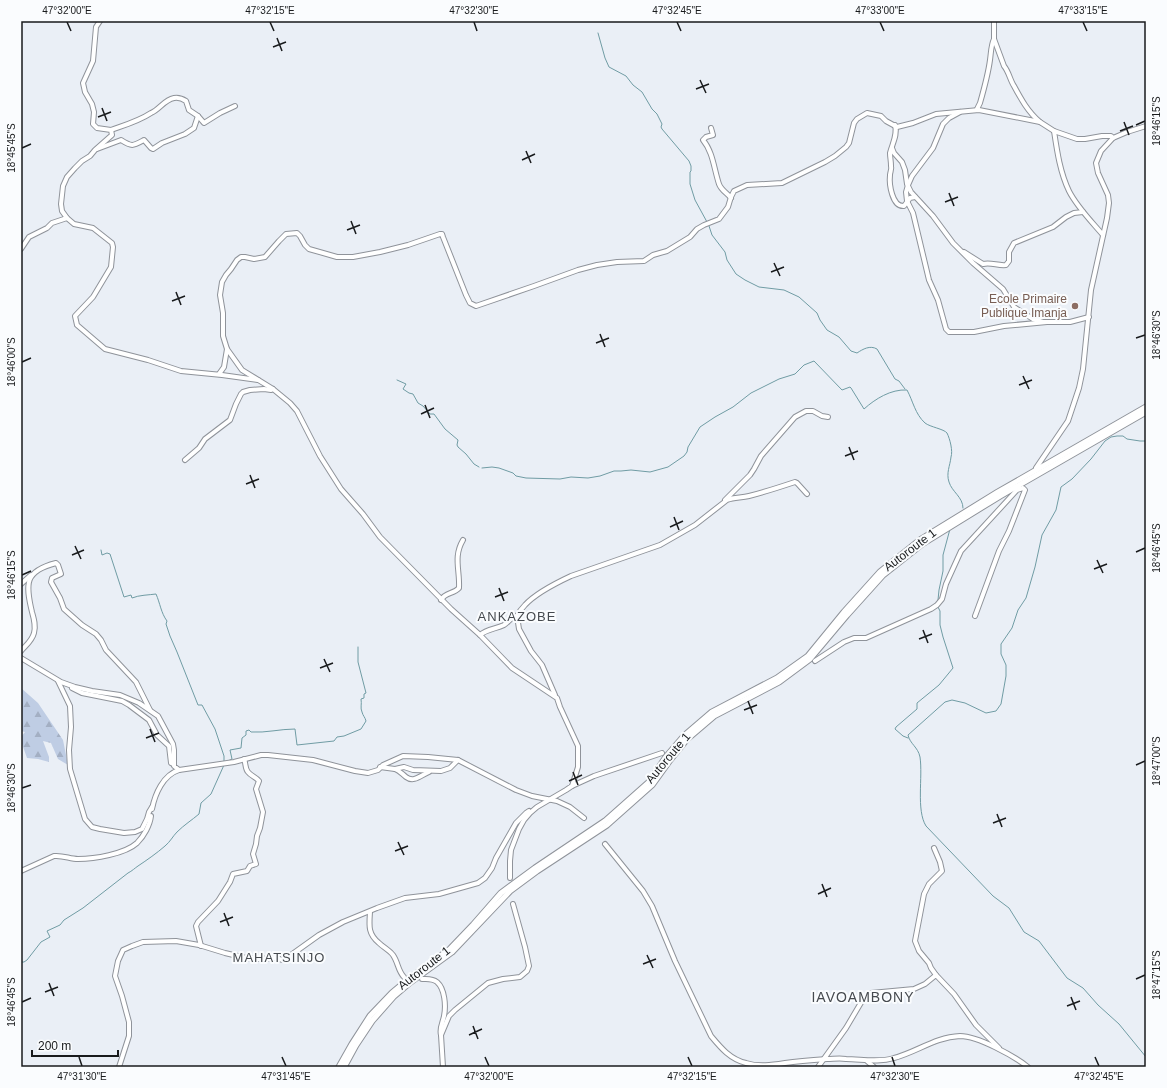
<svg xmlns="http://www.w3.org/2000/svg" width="1167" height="1088" font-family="Arial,sans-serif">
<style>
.forest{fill:url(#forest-firs)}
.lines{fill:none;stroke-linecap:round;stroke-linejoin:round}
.stream{stroke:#709ca4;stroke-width:1}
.minor-casing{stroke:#8f939a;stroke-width:6}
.major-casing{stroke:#8f939a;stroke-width:7}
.minor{stroke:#fff;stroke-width:4}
.major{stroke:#fff;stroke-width:5}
.ticks{fill:none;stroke:#181a1c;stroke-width:1.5}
.education-dot{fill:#8d6e63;stroke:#fafcfe;stroke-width:1.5}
.labels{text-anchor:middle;stroke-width:4;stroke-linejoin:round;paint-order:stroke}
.education-label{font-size:12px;fill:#785e54;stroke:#fafcfe;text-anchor:end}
.street-label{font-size:12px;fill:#181a1c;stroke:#fafcfe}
.neighbourhood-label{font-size:13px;letter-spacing:1px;fill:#464a4f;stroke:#fafcfe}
.quarter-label{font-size:14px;letter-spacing:1px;fill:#464a4f;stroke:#fafcfe}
.neatline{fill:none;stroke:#181a1c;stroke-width:1.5}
.ticks-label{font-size:10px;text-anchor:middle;fill:#181a1c}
</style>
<defs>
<pattern id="forest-firs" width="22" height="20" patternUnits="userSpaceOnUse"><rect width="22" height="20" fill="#bfcde4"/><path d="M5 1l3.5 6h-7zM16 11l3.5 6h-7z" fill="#a3afc3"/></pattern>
</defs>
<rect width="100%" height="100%" fill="#eaeff6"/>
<path class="forest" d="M21,688L38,703L63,740L68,765L58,759L51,743L43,741L49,757V762L38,759L27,758L21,741V737L25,732L21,731Z"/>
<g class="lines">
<g class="stream">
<path d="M598,33L605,58L609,67L626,76L633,85L642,92L652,109L657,114L662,124L661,127L662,129L689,161L691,166V171L690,172V184L695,200L707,222"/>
<path d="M709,226L712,235L725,252L727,260L736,274L745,280L759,287L784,290L799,297L817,313L820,320L827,330L839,337L851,351L857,353C863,349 870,345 877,349L895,379L899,381L905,389"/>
<path d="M397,380L406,384L403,389L409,393L413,394L418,403L423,406L430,414H434L445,429L458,440L457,445L458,447L466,454L474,464L479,467"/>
<path d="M1146,441H1140L1127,439L1123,436H1117L1111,437L1105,441L1091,459L1072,479L1061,487L1056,510L1042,535L1035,567L1026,598L1018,610L1012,628L1001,644V654L1006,665V676L1001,704L996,711L986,713L965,703L952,700L945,702L908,735C910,744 918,747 920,757C923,777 916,810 926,826L993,896L1009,908L1024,932L1039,941L1067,978L1083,988L1098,1005L1119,1024L1146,1057"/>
<path d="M482,468L492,467L499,468L513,473L516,476L526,478L560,479L571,477L588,478L600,476L614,471H621L631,470L650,472L668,467L684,456L687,452L688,447L700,427L715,417L733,407L751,393L779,379L795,374L804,365L814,361L842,390L850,387L851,388L864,409C875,399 891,389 907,390C913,401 915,414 925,423C930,427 944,429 947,433C950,439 953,451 951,457C950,466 946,473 949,482C952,492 963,497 963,508"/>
<path d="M101,550L102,555L107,553L110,554L124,597L131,595L132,598C139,595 149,595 156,594C160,603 161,613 167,621L166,624L170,636L177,652L198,705H202L215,729L224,756V762"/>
<path d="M938,600L939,590L943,571V555L950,529"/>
<path d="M908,738L903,736L895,729L896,727L917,709V703L939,685L953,668L943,637L940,625V611L938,607"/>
<path d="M228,761L232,759L230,750L241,748L242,738L246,735V731L249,730L251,732C266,733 280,729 295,729L297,745L334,741L337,737L344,736L361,729L366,721C365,717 363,716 362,712C360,708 362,704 361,699L364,698V694L366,693L358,662V647"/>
<path d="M21,962H24L27,960L41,942L50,937L47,931L60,925L64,920L83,908L128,873C132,871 135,868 138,866C147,860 157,853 165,846C170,842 173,836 177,832C184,825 192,820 199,814L201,803L211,794L224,765"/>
</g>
<g class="minor-casing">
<g id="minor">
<path d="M100,21L96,27L93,61L83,83L85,92L92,104L94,112L93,124L97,128L111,130L112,135L95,150L90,156L82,161L75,168L67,177L63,186L61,204L62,211L67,218L74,224L93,228L112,243L113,247L111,267L93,297L75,316L77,325L105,349L148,360L181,371L222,375L258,380"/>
<path d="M994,21V39L1004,66C1009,72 1010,80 1014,86C1021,99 1028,112 1040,122"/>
<path d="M977,109L980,103C984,89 988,75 990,60C991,53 991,45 994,39"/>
<path d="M960,112L949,118L943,124L933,148L912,176L908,185L906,192L907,201L913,213L929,280L938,300L946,329L949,332H974L1004,326L1047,322"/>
<path d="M895,125C898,135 892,144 890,153C890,157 891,161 891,166C892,169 890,172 890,175C889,184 892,207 904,206L910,198L915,197"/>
<path d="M711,128L713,135L706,137L703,140C713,152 714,169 719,184C721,190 727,193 731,198"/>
<path d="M111,130C125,125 139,121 151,113C160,109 164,100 174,98C179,97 183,99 186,101L189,110L198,116L204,123L220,113L235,106"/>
<path d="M1054,131C1057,151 1060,172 1069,191C1077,207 1092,222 1103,235"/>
<path d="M892,148L894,153L902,162L905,170L907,184L911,192L933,216L953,243L973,263L1003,289L1014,307L1033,319L1043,322H1070L1089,317"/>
<path d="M97,149L121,140C132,147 133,146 144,140L151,148L153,149L162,143L185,134L194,128L198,116"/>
<path d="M21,249L29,237L47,228L52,223L67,218"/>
<path d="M964,252L983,264C991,262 998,266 1006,265L1009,261V252L1014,243L1053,227L1066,217L1074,213L1083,212"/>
<path d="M219,374L224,367L227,349"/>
<path d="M185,460L199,448L205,439L230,420L236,404L241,394L243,392L250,390L264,389L271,390L273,389"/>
<path d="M1036,468L1068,421L1079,388L1083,369L1091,290L1107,218L1109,203L1108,195L1098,173L1096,163L1101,151L1113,138L1127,132L1146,126"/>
<path d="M725,500L750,475L754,469L761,456L795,417L806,411H813L822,416L828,417"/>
<path d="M21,584L31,575"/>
<path d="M441,600C445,592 454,594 459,588C460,570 453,557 463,540"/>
<path d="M517,616L519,629L531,651L542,665L555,695"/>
<path d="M480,635C487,629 496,629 504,625C509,622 510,617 517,616C519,612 522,608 525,605C536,593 556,583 571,576L660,545L695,525L727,500C734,497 741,498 749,496C765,492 780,487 795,482L797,483L807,494"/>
<path d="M21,651C26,645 32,641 34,633C36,626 34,619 32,612C25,583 25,571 56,563L58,565L61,574L52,578L51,582L60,598L64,609L82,625L96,634L101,640L106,650L136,682L150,710"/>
<path d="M21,658L61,682L75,687L92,691L120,695L139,703L158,716L173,744L174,750V766L179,770L234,762L261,755H268L313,760L355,771L368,773L378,770L383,765L403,756L428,757L458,760L516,790L532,796L557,801L570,807L584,818"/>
<path d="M815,661L844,642L854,638H866L931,609L937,605L942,599L946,584L961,551L1017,490L1023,488L1025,490L1009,531L999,551L975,616"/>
<path d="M58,681L70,706L71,727L69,750L70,769L85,819L92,827L100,829L124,833L135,832L142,829L147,819L149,812L152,807"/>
<path d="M72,688L82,693L122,701L129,705L149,720L157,735L169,746L171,763L173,764"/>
<path d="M380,767L395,769L404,767L413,770L441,771L450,768L458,760"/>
<path d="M395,769C400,771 402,774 406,777C414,783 421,775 429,772"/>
<path d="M572,786L594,776L662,753"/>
<path d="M152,809C155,794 163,775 179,770"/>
<path d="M605,844L643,891L652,906L675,961L711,1036C721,1048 730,1059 746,1063C759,1067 772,1065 785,1063C799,1061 813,1060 827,1059C833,1059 840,1058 846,1059C861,1059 878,1063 894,1058C917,1052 935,1037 960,1036C978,1036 1014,1056 1028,1067"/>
<path d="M934,848L940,862L942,871L929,884L924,894L915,941L919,951L929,963L931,968L936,975"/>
<path d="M21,871L54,856C63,855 70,859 78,859C94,859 125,854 137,843C144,836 150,825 151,816"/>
<path d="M510,878V861L511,850L519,829L524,820L530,813L537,807L566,790L572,786L578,767V746L560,707L557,698L512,668L480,635L451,609L380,537L363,514L341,489L320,456L297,411L290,403L273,389L242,370L227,349L223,336V313L220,295L222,282L226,275L231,269L237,260L241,257H245L254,259L265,257L279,241L286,234L297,233L300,236L305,245L309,249L337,257H353L380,252L408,245L440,234H442L443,237L466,295L470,303L476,306L534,286L578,270L597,265L617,262L644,261L653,255L667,251L690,237L697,229L704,225L719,219L728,207L731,197L734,191L747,185L782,183L825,162L835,156L846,147L849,143L854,123L857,119L867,113L881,116L886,121L897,127L913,123L936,114L979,110L1040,122L1054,131L1077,139H1085L1102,136H1111L1113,138"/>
<path d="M370,912C369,926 368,934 379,943C383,947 389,950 393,955C398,962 398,971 404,977"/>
<path d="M201,946L196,926L198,922L218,901L230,882L233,874L247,871L250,866L256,864L253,854L256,844L257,836L260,828L263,812L256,789L259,781C256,777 251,776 248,772C245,769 246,764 244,759"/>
<path d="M422,979C427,979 432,978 437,982C445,989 446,1006 444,1016C443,1022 439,1028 441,1035"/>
<path d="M867,1061L874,1067"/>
<path d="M119,1067L129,1036V1022L122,996L115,976L118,961L123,950L132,946L143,942L176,941L199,945L225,953L246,958L258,959L275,958L283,960L291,955L319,935L343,922L377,908L405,898L439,894L478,883L485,878L492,868L496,858L516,823L526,813L529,811"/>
<path d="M443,1067L441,1035L449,1016L455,1010L488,983L503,979L520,977L527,971L529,966L525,947L513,904"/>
<path d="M818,1067L846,1028L862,1001L871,993L914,989L925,984L936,975L954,994L976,1025L999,1048"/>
</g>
</g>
<g class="major-casing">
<g id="major">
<path d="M339,1067L352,1044L370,1016L392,993L410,978L450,949L473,925L501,893L535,868L605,821L649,782L666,757L684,736L712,712L777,678L808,656L844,612L880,572L920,540L998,492L1146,407"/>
<path d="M344,1067L356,1045L372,1021L394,996L408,984L452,952L510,891L537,871L607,825L652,785L670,760L687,739L714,716L779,682L810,659L847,615L883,575L922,544L1000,496L1146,412"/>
</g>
</g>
<use href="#minor" class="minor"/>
<use href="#major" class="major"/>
</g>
<path class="ticks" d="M67,22L71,31M270,22L274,31M474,22L477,31M677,22L681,31M880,22L884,31M1083,22L1087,31M277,38L282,51M273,47L286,42M700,80L706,93M696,89L709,84M102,108L107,121M98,117L111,112M1124,122L1129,135M1136,125L1145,121M1120,131L1133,126M22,148L31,144M526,151L531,163M522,160L535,154M949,193L954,206M945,202L958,197M351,221L356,234M347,230L360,225M774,263L780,276M771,272L784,267M176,292L181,305M172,301L185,296M600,334L605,347M1136,338L1145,335M596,343L609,338M22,362L31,358M1023,376L1029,389M1019,385L1032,380M425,405L430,418M421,414L434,408M849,447L854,460M845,456L858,451M250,475L255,488M246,484L259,479M674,517L679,530M670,527L683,521M75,546L81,559M1136,552L1145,548M72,555L84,550M1097,560L1103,573M1094,569L1107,564M22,575L31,571M499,588L504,601M495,597L508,592M923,630L928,643M919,639L932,634M324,659L330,672M320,668L333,663M748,701L753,714M744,710L757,705M150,729L155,742M146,738L159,733M1136,765L1145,761M573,772L578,785M569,781L582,775M22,788L31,785M997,814L1002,827M993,823L1006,818M398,842L404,855M395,851L408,846M822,884L827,897M818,894L831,888M224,913L229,926M220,922L233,917M647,955L653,968M643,964L656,959M1136,979L1145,975M49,983L54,996M45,992L58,987M1071,997L1076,1010M22,1002L31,998M1067,1006L1080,1001M473,1026L478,1039M469,1035L482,1029M79,1057L82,1066M282,1057L286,1066M485,1057L489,1066M688,1057L692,1066M892,1057L895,1066M1095,1057L1099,1066"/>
<circle class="education-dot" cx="1075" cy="306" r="4"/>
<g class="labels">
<g class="education-label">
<text x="1067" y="303">Ecole Primaire<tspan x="1067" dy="14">Publique Imanja</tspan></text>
</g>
<g class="street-label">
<text transform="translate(910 550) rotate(-37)" y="4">Autoroute 1</text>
<text transform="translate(668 758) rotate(-50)" y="4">Autoroute 1</text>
<text transform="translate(424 968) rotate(-38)" y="4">Autoroute 1</text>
</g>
<g class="neighbourhood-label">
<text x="517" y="621">ANKAZOBE</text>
<text x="279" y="962">MAHATSINJO</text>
</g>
<g class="quarter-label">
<text x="863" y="1002">IAVOAMBONY</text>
</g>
</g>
<rect width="1167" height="1088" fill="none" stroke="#fafcfe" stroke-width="44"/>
<path d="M32 1050v6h86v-6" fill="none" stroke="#181a1c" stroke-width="2"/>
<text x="38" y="1050" font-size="12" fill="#181a1c" stroke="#fafcfe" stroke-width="3" paint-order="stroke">200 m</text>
<rect x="22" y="22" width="1123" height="1044" class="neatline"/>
<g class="ticks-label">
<text x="67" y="14">47°32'00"E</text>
<text x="270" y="14">47°32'15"E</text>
<text x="474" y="14">47°32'30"E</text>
<text x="677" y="14">47°32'45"E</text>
<text x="880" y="14">47°33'00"E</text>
<text x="1083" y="14">47°33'15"E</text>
<text transform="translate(1156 121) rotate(-90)" y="4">18°46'15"S</text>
<text transform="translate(11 148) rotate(-90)" y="4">18°45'45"S</text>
<text transform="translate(1156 335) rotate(-90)" y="4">18°46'30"S</text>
<text transform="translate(11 362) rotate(-90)" y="4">18°46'00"S</text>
<text transform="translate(1156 548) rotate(-90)" y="4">18°46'45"S</text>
<text transform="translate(11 575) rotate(-90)" y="4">18°46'15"S</text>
<text transform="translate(1156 761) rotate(-90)" y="4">18°47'00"S</text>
<text transform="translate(11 788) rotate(-90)" y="4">18°46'30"S</text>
<text transform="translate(1156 975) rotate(-90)" y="4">18°47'15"S</text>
<text transform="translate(11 1002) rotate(-90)" y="4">18°46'45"S</text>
<text x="82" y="1080">47°31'30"E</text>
<text x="286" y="1080">47°31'45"E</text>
<text x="489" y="1080">47°32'00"E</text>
<text x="692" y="1080">47°32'15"E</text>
<text x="895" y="1080">47°32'30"E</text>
<text x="1099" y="1080">47°32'45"E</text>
</g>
</svg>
